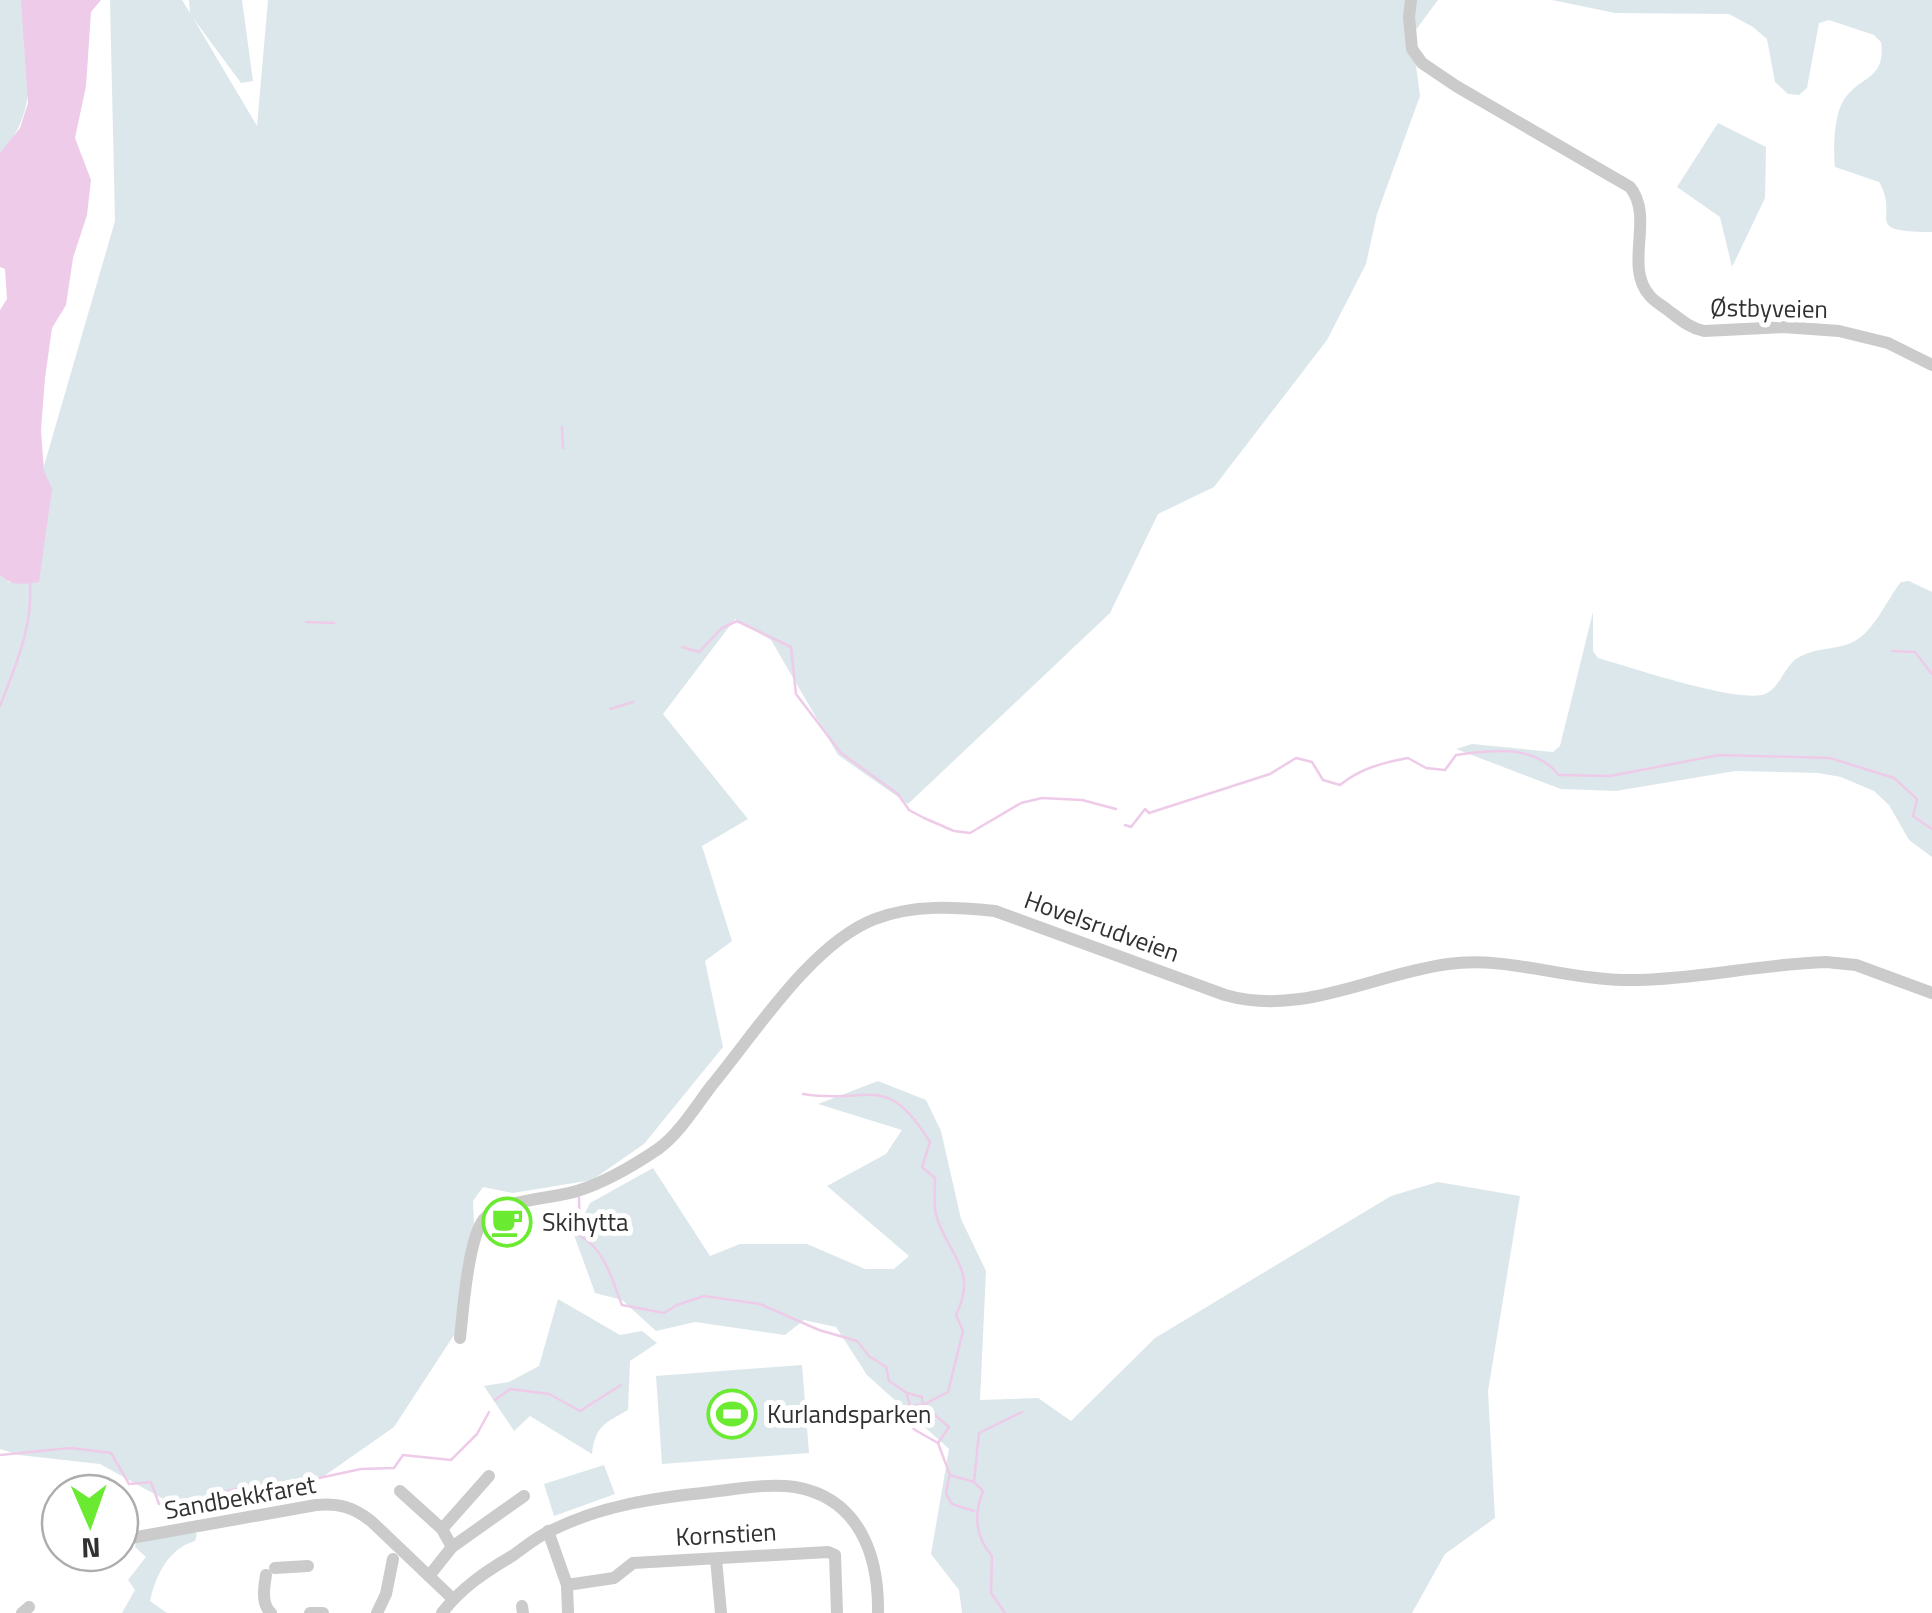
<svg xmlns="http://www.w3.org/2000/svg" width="1932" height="1613" font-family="'Titillium Web',sans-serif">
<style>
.green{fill:#dce7eb}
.water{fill:#eecbe8}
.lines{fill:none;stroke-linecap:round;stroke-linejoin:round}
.stream{stroke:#eecbe8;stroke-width:2.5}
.minor{stroke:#cbcbcb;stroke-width:12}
.labels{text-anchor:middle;stroke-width:10;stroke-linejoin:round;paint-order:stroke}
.street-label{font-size:25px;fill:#313131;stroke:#fff}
.poi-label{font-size:25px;fill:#313131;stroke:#fff;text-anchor:start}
</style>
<rect width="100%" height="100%" fill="#fff"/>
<g class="green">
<path d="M0,0H21C31,50 40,115 0,153Z"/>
<path d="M110,0H182L190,13L189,0H242L253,81L241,83L193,18L257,126L268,0H1438L1412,35L1420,96L1377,214L1366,264L1327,340L1214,487L1158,514L1110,613L908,804L838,755L771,640L735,619L663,714L748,819L702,846L732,941L705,961L723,1047L644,1144L592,1180L513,1193L483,1187L473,1201L474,1225L456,1332L394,1427L297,1495L233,1490L206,1504L178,1507L100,1464L19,1455L0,1449V575L10,583L115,221Z"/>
<path d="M1552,0H1932V232C1859,232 1901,218 1879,182L1835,167C1833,149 1834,113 1845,98C1862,75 1886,79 1881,42L1874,35L1829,20L1819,23L1807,88L1799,95L1788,94L1775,82L1767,39L1753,27L1729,14L1615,13Z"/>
<path d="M1718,123L1766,147L1765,198L1732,267L1720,217L1677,187Z"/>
<path d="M1909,581L1932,592V857L1909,840L1889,805L1874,791L1841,777L1818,773L1735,771L1616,791L1561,789L1456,749L1472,744L1553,752L1560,746L1593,612V651L1598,658C1630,667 1739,704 1765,694C1781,688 1784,664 1801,656C1818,647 1837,650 1853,642C1874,632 1887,599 1901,582Z"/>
<path d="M878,1081L926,1100L941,1131L961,1219L986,1271L980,1400L1038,1398L1071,1421L1155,1338L1391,1196L1438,1182L1520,1196L1488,1391L1495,1518L1445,1554L1412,1613H962L959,1590L931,1554L949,1449L867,1375L836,1327L804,1320L785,1335L695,1322L656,1331L622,1300L595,1293L574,1235L590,1203L653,1168L710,1256L740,1244H807L865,1269H894L909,1256L827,1186L886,1154L902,1130L818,1104Z"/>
<path d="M558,1299L620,1335L642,1331L657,1343L630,1361L628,1410C605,1423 595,1426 592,1454L530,1416L514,1431L484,1386L509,1382L539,1366Z"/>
<path d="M802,1365L809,1453L662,1464L656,1376Z"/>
<path d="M604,1465L615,1494L554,1516L544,1484Z"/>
<path d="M193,1532L197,1534L195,1541C168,1549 156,1575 150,1601L167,1613H122L135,1590L128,1580L146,1557L135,1547L136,1542Z"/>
</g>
<path class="water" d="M21,0H101L91,12L86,86L75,138L91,180L87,215L73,258L66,305L52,328L45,378L41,430L44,471L52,489L39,582C23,584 12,587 0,575V310L7,299L5,269L0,267V153L20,128L28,103Z"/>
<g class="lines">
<g class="stream">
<path d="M562,427L563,448"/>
<path d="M306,622L334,623"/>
<path d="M682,647L699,652L722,628L737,621L791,647L796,694L841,753L898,794L909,810L924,818L954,831L970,833L1021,803L1042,798L1082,800L1116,809"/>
<path d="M1892,651L1915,652L1932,674"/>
<path d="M0,706C15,667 33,627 30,584"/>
<path d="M610,709L633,702"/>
<path d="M1125,825L1131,827L1145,809L1149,813L1270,774L1296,758L1312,762L1323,780L1340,785C1361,768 1382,763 1408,758L1426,768L1445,770L1456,755C1493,750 1533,744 1559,775L1610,776L1719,755L1830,758L1894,778L1917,799L1913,816L1932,829"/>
<path d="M803,1094C871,1105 885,1070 930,1142L922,1167L935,1178C935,1191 933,1207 937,1218C950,1258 978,1270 956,1315L963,1331L948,1392L923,1405L910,1406"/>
<path d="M579,1197L580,1236C605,1249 612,1280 622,1305L664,1313L677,1305L704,1296L760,1304L819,1330L857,1341L869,1356L886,1367L889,1381L907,1393L922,1397L923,1405L949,1427L938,1443L950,1475L974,1482L983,1491C974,1514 975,1537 992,1556L991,1593L1005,1613"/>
<path d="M907,1395L910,1406L904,1418L915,1430L938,1443"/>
<path d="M495,1400L510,1389L549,1394L580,1411L621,1385"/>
<path d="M0,1455L71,1448L111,1453L129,1484L151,1482L159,1504L184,1502L244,1487H277L361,1469L394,1468L403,1455L451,1460L477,1434L489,1412"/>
<path d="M949,1477L946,1494L952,1504L974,1511"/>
<path d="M974,1482L979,1433L1022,1412"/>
</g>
<g class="minor">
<path d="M1411,0L1409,17L1412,49L1422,63L1456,86L1630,187C1655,218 1623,266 1650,296C1655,302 1663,306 1669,311C1681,320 1690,328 1704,331L1783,327L1839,331L1888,343L1932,365"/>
<path d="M460,1338C463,1311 468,1239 484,1219C501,1199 552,1199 577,1191C606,1182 633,1166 658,1149C679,1134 696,1106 712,1085C755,1033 812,943 875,919C914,904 955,907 995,911L1225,995C1302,1017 1373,974 1448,964C1506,956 1564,979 1622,980C1690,981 1758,964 1826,962L1856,965L1932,993"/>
<path d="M400,1491L442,1529L452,1547L429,1576"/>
<path d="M442,1529L489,1476"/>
<path d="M548,1531L567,1585L568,1613"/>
<path d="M120,1540L316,1505C339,1503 353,1507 371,1521L453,1599"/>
<path d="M452,1547L524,1496"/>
<path d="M716,1559L721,1613"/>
<path d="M275,1568L308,1566"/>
<path d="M266,1575C264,1587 261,1604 271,1613"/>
<path d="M567,1585L614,1578L633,1563L828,1552L835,1555L837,1613"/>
<path d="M522,1606L523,1613"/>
<path d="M22,1613L29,1607"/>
<path d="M310,1613H323"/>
<path d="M377,1613L386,1594L393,1559"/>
<path d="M442,1613C461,1588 485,1572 512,1556C524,1548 536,1537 550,1531C602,1505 655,1498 711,1492C738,1489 768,1483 795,1487C859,1498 879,1555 878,1613"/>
</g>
</g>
<defs>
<g id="cafe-ring" transform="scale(2.5)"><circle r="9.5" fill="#fff" stroke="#6aea31" stroke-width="1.5"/><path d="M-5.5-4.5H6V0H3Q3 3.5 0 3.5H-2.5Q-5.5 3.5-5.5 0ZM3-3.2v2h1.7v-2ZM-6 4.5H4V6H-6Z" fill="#6aea31"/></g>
<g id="stadium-ring" transform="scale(2.5)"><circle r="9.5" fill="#fff" stroke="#6aea31" stroke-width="1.5"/><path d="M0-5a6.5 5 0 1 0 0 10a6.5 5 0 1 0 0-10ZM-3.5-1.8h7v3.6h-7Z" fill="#6aea31"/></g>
</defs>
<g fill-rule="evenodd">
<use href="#cafe-ring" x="507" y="1222"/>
<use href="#stadium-ring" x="732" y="1414"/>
</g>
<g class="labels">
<g class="street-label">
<text transform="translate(1769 308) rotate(1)" y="9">Østbyveien</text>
<text transform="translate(1102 926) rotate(20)" y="9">Hovelsrudveien</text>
<text transform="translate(240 1497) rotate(-10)" y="9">Sandbekkfaret</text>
<text transform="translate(726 1534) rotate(-3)" y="9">Kornstien</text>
</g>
<g class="poi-label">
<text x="542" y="1231">Skihytta</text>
<text x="767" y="1423">Kurlandsparken</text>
</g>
</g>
<g transform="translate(90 1523) rotate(178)"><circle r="48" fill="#ffffff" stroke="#adadad" stroke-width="2.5"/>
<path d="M0-8L18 38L0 25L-18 38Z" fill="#6aea31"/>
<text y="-15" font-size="28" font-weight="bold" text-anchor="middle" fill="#313131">N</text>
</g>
</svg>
